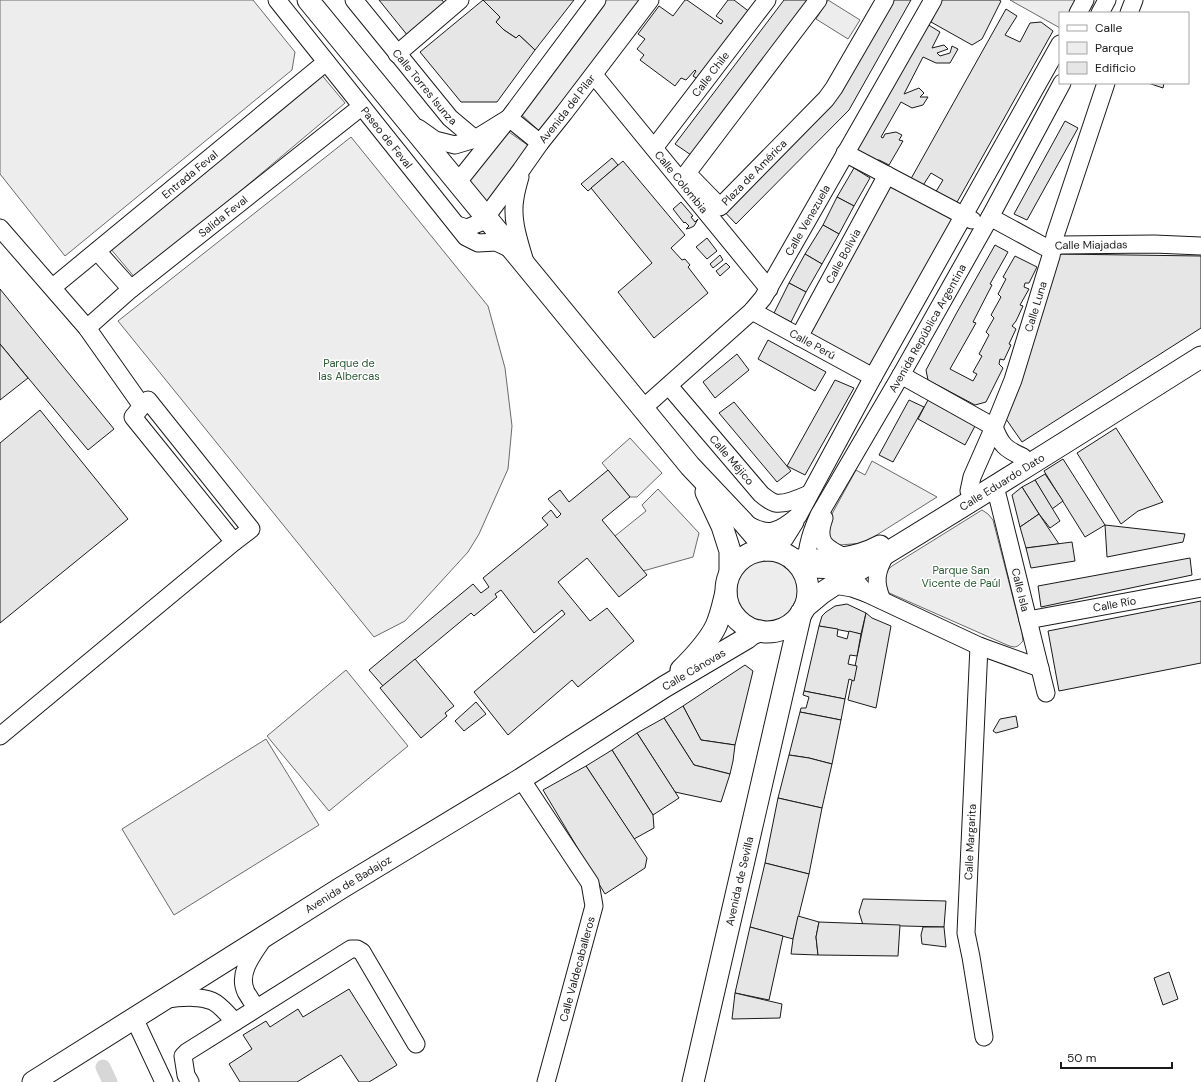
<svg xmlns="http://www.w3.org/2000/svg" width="1201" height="1082" font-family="'DM Sans',sans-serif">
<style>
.green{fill:#ededed;stroke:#6a6a6a}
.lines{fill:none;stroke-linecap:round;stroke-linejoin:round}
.canal{stroke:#d7d7d7;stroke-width:15}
.building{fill:#e6e6e6;stroke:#1a1a1a}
.minor-casing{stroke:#1a1a1a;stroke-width:19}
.major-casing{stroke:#1a1a1a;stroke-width:23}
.minor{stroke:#fff;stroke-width:17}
.major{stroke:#fff;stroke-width:21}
.labels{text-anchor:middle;stroke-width:3;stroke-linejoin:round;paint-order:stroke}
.street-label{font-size:11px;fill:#1a1a1a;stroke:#fff}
.park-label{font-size:11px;fill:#2b5a34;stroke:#fff}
</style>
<rect width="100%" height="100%" fill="#fff"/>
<g class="green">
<path d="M0,0H253L295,52L292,70L65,256L0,174Z"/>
<path d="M602,0H643L539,131L521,114Z"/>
<path d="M828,0L860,20L848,39L816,19Z"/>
<path d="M1010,0H1085L1078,13H1060V28Z"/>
<path d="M320,73L345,103L136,279L110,248Z"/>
<path d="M506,130L529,146L487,204L467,183Z"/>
<path d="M351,137L488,306L505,368L512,426L508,469L479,534L468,552L405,621L374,637L118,321Z"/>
<path d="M888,183L954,217L869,370L806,335Z"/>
<path d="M630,438L662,473L637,497H630L602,463Z"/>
<path d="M872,461L937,497L864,543L840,545L830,539L827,523L856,470L865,475Z"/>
<path d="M658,489L699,533L693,557L643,571L615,536L646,511L642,505Z"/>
<path d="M982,510L988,514L993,520L1022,633L1023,641C1017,648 1015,648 1007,645L887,592L884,583V573L892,566Z"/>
<circle cx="767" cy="591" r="40"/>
<path d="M346,670L408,746L329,811L267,736Z"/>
<path d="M266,739L319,825L174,915L122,829Z"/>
</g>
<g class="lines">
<path class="canal" d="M103,1067L110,1082"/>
</g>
<g class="building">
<path d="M379,0H442L446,5L408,36Z"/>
<path d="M483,0H574L535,50L519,35L516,38L504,30L496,22L500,17Z"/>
<path d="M483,0L500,17L496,22L504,30L516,38L519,35L535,50L497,102H461L420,52Z"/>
<path d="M685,0H687L721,24L723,21L716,16L728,0H734L751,13L699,80L693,76L696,71L695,70L686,80L681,78L675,86L640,60L644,55L637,49L645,39L638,34L659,6L673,16Z"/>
<path d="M784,0H810L691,155L675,144Z"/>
<path d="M885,0H911L849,110L736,224L720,207L799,128Z"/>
<path d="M941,0H999L1001,1L982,39L972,45L931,22Z"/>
<path d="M1006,9L1017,16L1005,35L1020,42L1030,23L1041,22L1053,31L956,204L932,198L943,180L931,173L920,190L908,184Z"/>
<path d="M927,24L940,32L932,48L944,45L948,49L937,53L940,56L950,53L952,46L958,49L950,63H936L923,57L904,94L919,88L924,93L920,97H928L923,105L912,108L901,102L881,137L883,138L885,134L896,132L902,135L899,140L903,141L889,165L879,160L867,161L854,154Z"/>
<path d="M1148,83H1164L1163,88Z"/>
<path d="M1065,121L1078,128L1027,220L1014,214Z"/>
<path d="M612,158L618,165L588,191L581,184Z"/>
<path d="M623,161L685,235L671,248L682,260L685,259L690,265L688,267L708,293L654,338L618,292L652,263L591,188Z"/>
<path d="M854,168L870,178L854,206L837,197Z"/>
<path d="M837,197L854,206L839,234L823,225Z"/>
<path d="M681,202L693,216L691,217L695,222L698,219L694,226L690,228L686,229L689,226L685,222L684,223L673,209Z"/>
<path d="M823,225L839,234L822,264L805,254Z"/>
<path d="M707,238L717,251L707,259L696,247Z"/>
<path d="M995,245L1008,252L990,284L992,285L973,322L976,323L950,369L973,381L977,374L973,372L982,356L979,354L989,335L986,332L994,318L991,315L1001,297L998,294L1006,279L1003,277L1015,256L1037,267L1029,283H1025L1024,287L1029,289L1020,305L1023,306L1016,321L1012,326L1016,329L1009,344L1011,345L1004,360L1000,359L999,364L1003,368L986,402L975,405L928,380L926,370L956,314Z"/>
<path d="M805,254L822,264L806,292L789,283Z"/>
<path d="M1058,254L1201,256V328L1022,442L1006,419Z"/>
<path d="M720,255L723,260L713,268L710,264Z"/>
<path d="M726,263L730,267L720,276L716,271Z"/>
<path d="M789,283L806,292L791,322L774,313Z"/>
<path d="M0,289L114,429L88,450L0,344Z"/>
<path d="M768,340L826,372L815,391L758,359Z"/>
<path d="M0,344L28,378L0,400Z"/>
<path d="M737,354L749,370L715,398L703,382Z"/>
<path d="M835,380L854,388L805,475L787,466Z"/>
<path d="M909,400L924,407L893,462L879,455Z"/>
<path d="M928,400L975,426L965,445L918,419Z"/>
<path d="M734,402L791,471L777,482L719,413Z"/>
<path d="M40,410L128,519L0,623V443Z"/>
<path d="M1116,428L1163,502L1138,511L1121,524L1077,453Z"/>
<path d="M1063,459L1105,525L1085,537L1044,471Z"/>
<path d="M608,470L630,497L602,520L647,575L619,597L587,558L558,582L590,621L607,608L634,641L578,687L572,680L508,735L474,692L565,614L562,610L534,633L501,590L495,594L497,597L474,616L471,613L383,686L369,670L473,584L481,593L489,587L483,578L548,525L542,518L551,510L557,518L561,514L548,499L560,490L569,502Z"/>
<path d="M1045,474L1063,501L1052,509L1035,480Z"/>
<path d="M1035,480L1060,521L1050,528L1039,514L1022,487Z"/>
<path d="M1022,487L1039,514L1020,527L1012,495Z"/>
<path d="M1039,514L1059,544L1026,548L1020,527Z"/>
<path d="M1105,525L1185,534L1183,542L1107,557Z"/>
<path d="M1072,542L1075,561L1031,568L1026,548Z"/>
<path d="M1190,558L1192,575L1041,607L1038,586Z"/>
<path d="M1201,601V663L1059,691L1048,631Z"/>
<path d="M847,604L866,613L861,634L819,626L822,616L826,612L835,606Z"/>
<path d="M866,613L872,618L891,626L876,708L848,700Z"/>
<path d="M819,626L838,629L837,636L847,639L849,631L861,634L857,656L850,655L848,664L857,666L854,681L849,679L845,699L804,691Z"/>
<path d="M415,659L454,706L445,713L447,716L421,738L380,688Z"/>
<path d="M745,665L753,671L735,745L701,740L683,706Z"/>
<path d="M804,691L845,699L841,720L800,712L801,708H806L809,697L803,695Z"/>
<path d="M476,702L486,714L464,731L455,721Z"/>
<path d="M683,706L701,740L735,745L733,761L730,774L694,765L664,718Z"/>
<path d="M800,712L841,720L832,764L809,758L789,755Z"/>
<path d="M1016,716L1018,727L996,733L993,731L1000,719Z"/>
<path d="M664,718L694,765L730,774L721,802L675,792L637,733Z"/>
<path d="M637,733L679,798L653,815L612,750Z"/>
<path d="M612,750L653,815L654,828L634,839L586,766Z"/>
<path d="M789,755L809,758L832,764L822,808L778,798Z"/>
<path d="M586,766L647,858L645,868L605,894L543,790Z"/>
<path d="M778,798L822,808L809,874L765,863Z"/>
<path d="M765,863L809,874L793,939L750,927Z"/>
<path d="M863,899L946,901L944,927L863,925L859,912Z"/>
<path d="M798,916L819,922L816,937L818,955L791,954L793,939Z"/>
<path d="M819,922L900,925L898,956L818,955L816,937Z"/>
<path d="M750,927L783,936L769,1000L735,993Z"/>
<path d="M923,927H944L946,947L922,944L921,935Z"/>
<path d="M1169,972L1178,999L1163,1005L1154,978Z"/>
<path d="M349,989L397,1065L369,1082H359L341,1055L297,1082H240L229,1064L252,1049L243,1035L266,1021L270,1027L298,1009L303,1017Z"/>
<path d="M735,993L782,1004L780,1018L732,1019Z"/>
</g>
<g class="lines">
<g class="minor-casing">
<g id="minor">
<path id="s1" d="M277,0L466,237L478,243L496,242L513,250"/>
<path id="s2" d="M354,0L450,118L475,139L509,118L540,143"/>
<path id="s3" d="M818,0L687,173L720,207L826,99L834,88L885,0"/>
<path d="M1078,13L1085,0"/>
<path d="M1100,13L1107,0"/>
<path d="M1129,13L1134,0"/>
<path d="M397,54L460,0"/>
<path id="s4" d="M594,75L769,289"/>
<path d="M418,128L435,140L455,145L475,139"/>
<path id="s5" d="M654,148L767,0"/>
<path d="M845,153L972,220"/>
<path d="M520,177C518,184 516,191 515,198C511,220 519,241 525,262"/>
<path d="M457,183L509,118L597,0"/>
<path id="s6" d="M990,217L1045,247H1052L1061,245L1154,244L1201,246"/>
<path id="s7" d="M457,225L467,228L479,223L486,217L521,170L540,143L564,113L650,0"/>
<path d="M0,228L87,328L142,406L148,400L251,529L234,542L133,417L142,406"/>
<path d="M97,251L131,289"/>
<path id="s8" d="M53,287L326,62"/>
<path id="s9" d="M752,311L873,377"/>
<path id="s10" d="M87,328L131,289L361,107"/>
<path id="s11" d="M799,337L887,175"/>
<path id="s12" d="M901,375L994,427L1013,380L1051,256L1055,236L1106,83"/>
<path id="s13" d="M669,386L761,494C765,497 769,501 775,503C785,505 800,498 809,494"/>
<path id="s14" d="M642,409L752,311L763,298L933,0"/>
<path id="s15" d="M995,487L999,502L1046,693"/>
<path d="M969,491L972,477L994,427C1001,445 1005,449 1023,457"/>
<path d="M824,518C815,543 826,548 846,558"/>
<path d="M745,523C768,537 778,533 798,516L873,377L1060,44"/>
<path d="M772,550L785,538L795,522"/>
<path d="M811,569L839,570L850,575L866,593L852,588L834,585"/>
<path id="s16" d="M805,576C806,552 809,537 819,515L901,375L990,217L1062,83"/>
<path d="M866,593L979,646L1040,668"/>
<path d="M882,600C874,582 876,571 886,554"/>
<path id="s17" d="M1028,620L1201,588"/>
<path d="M979,646L966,933L971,957L984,1037"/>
<path d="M0,736L234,542"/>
<path d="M521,779L590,883L594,906L546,1082"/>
<path d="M165,999C179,998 198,995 212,1001C221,1005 228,1015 235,1022"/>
<path d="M256,1008C253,1003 249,997 246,992C237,973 253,954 263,939"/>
<path d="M134,1018L164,1082"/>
<path d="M190,1082L186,1075L183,1056L187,1052L351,949H357L362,952L416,1044"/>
</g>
</g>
<g class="major-casing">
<g id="major">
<path d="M308,0L690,466L743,522L767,550"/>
<path d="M706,492L722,526L730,551V573"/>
<circle cx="767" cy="591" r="41"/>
<path d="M794,560C825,560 852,561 880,546"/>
<path id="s18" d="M804,608L822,593L834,585C957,511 1079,434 1201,357"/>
<path d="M681,670C693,658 709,641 716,626C721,615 723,604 726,592"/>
<path id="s19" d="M33,1082L341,888L521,779L664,687L747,638L752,634L760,631"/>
<path id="s20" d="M693,1082L801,613"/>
</g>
</g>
<use href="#minor" class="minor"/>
<use href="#major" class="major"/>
</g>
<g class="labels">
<g class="street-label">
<text dy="4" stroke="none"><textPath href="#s5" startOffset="93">Calle Chile</textPath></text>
<text dy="4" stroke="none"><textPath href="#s2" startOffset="112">Calle Torres Isunza</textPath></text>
<text dy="4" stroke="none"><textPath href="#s7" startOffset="168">Avenida del Pilar</textPath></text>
<text dy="4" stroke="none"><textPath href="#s1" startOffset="176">Paseo de Feval</textPath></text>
<text dy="4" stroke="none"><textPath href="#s3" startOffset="313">Plaza de América</textPath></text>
<text dy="4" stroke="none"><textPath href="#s8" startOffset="177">Entrada Feval</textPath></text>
<text dy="4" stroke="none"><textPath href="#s4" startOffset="138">Calle Colombia</textPath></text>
<text dy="4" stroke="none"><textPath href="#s10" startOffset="176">Salida Feval</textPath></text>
<text dy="4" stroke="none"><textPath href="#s14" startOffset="254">Calle Venezuela</textPath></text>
<text dy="4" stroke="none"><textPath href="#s6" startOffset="109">Calle Miajadas</textPath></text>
<text dy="4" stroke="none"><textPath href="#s11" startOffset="92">Calle Bolivia</textPath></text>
<text dy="4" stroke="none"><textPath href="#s12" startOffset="234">Calle Luna</textPath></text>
<text dy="4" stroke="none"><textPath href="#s16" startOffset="279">Avenida República Argentina</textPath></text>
<text dy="4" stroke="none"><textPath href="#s9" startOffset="69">Calle Perú</textPath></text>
<text dy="4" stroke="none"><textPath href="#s13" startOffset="97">Calle Méjico</textPath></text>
<text dy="4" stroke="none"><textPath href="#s18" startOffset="235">Calle Eduardo Dato</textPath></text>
<text dy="4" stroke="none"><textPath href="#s15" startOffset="106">Calle Isla</textPath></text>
<text dy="4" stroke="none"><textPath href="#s17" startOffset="88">Calle Río</textPath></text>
<text dy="4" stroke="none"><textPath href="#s19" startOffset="779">Calle Cánovas</textPath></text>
<text transform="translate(970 842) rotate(-87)" y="4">Calle Margarita</text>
<text dy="4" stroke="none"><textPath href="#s20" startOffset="206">Avenida de Sevilla</textPath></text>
<text dy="4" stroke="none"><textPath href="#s19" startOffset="372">Avenida de Badajoz</textPath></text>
<text transform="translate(577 969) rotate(-75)" y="4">Calle Valdecaballeros</text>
</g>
<g class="park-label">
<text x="349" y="367">Parque de<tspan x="349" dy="13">las Albercas</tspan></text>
<text x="961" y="574">Parque San<tspan x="961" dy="13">Vicente de Paúl</tspan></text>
</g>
</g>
<rect x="1059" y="12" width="130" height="72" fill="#ffffff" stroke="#a3a3a3"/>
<rect x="1067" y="25" width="20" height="6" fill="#ffffff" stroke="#a3a3a3"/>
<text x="1095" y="32" font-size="12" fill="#1a1a1a">Calle</text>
<rect x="1067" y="42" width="20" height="12" fill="#ededed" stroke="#a3a3a3"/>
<text x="1095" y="52" font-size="12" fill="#1a1a1a">Parque</text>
<rect x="1067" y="62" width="20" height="12" fill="#e6e6e6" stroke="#a3a3a3"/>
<text x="1095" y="72" font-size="12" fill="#1a1a1a">Edificio</text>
<path d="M1061 1062v6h111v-6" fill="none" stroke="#1a1a1a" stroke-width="2"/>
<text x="1067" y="1062" font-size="12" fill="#1a1a1a" stroke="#ffffff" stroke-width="3" paint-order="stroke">50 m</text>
</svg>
